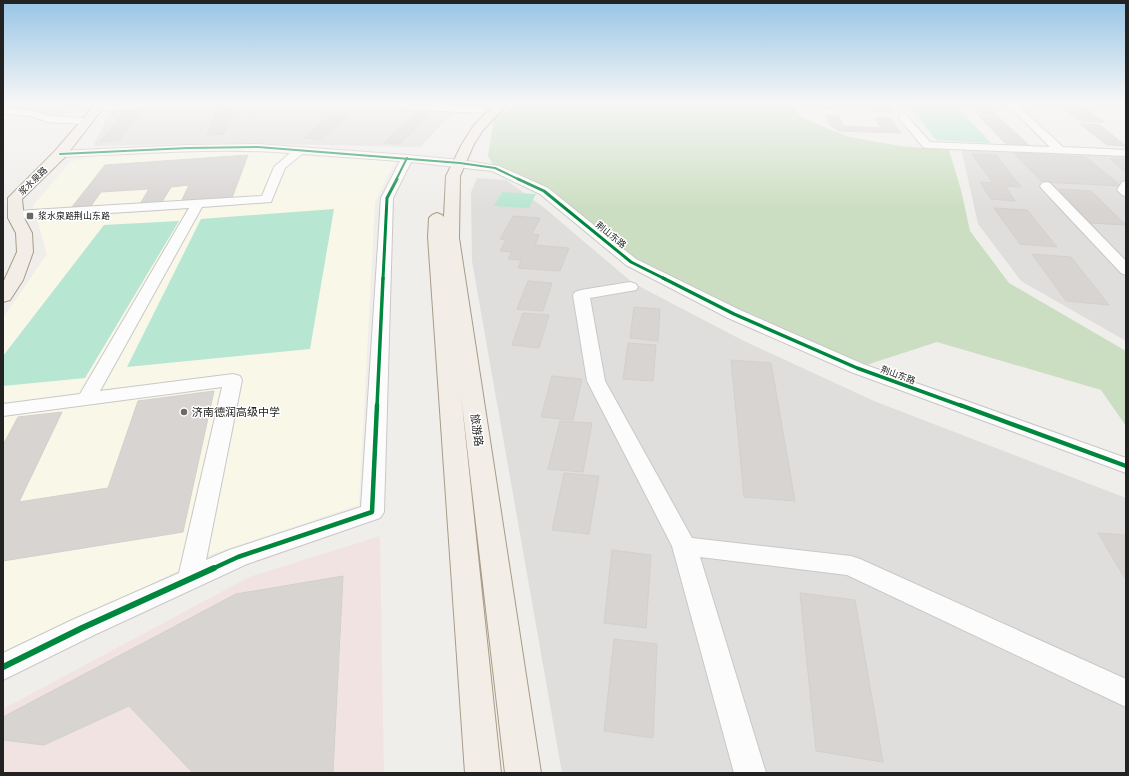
<svg xmlns="http://www.w3.org/2000/svg" width="1129" height="776" font-family="'Fira Sans','Noto Sans SC',sans-serif">
<style>
.residential{fill:#dfdedc}
.commercial{fill:#f1e3e1}
.education{fill:#f8f7e8}
.forest{fill:#cbdec1}
.pitch{fill:#b7e6d2}
.parking{fill:#e0dfde}
.building{fill:#d7d4d2;stroke:#d3d0cc}
.lines{fill:none;stroke-linecap:round;stroke-linejoin:round}
.minor-casing{stroke:#c9c8c7;stroke-width:2}
.major-casing{stroke:#a79c86;stroke-width:2}
.minor{fill:#fdfcfc;fill-rule:evenodd}
.major{fill:#f3ede7;fill-rule:evenodd}
.cycleway-far4-casing{stroke:#fff;stroke-width:3.5}
.cycleway-far3-casing{stroke:#fff;stroke-width:5}
.cycleway-far2-casing{stroke:#fff;stroke-width:6}
.cycleway-far1-casing{stroke:#fff;stroke-width:7}
.cycleway-casing{stroke:#fff;stroke-width:8}
.cycleway-far4{stroke:#00873e;stroke-width:2}
.cycleway-far3{stroke:#00873e;stroke-width:3}
.cycleway-far2{stroke:#00873e;stroke-width:3.5}
.cycleway-far1{stroke:#00873e;stroke-width:4.5}
.cycleway{stroke:#00873e;stroke-width:6}
.poi-dot{fill:#6a6968;stroke:#fff;stroke-width:1.5}
.labels{text-anchor:middle;stroke-width:3;stroke-linejoin:round;paint-order:stroke}
.far-street-label{font-size:9px;fill:#222;stroke:#fff}
.far-poi-label{font-size:9px;fill:#222;stroke:#fff;text-anchor:start}
.poi-label{font-size:11px;fill:#222;stroke:#fff;text-anchor:start}
.street-label{font-size:11px;fill:#222;stroke:#fff}
</style>
<rect width="100%" height="100%" fill="#f0eeeb"/>
<g class="residential">
<path d="M323,102H470L460,109Z"/>
<path d="M284,103L456,110L420,147L231,143L93,146L111,110Z"/>
<path d="M961,148L1126,155V341L1021,281L978,224Z"/>
<path d="M477,178L506,180L542,206L633,283L742,340L874,401L1126,498V773H562L472,261L471,192Z"/>
</g>
<path class="commercial" d="M380,536L384,773H3V709L249,577Z"/>
<path class="education" d="M225,149L335,158L395,160L375,202L359,505L209,555L3,659V318L47,254L33,206L70,162L96,155Z"/>
<path class="forest" d="M523,102H788L801,117L849,137L900,146L949,150L961,190L970,231L1009,283L1126,351V426L1101,390L937,342L857,368L631,262L544,191L495,168L488,156L494,117Z"/>
<g class="pitch">
<path d="M906,102H952L991,143L936,140Z"/>
<path d="M502,192L536,194L529,208L494,206Z"/>
<path d="M334,209L310,349L127,367L201,219Z"/>
<path d="M179,221L85,378L3,386V356L104,225Z"/>
</g>
<path class="parking" d="M3,102H76L59,118L3,113Z"/>
<g class="building">
<path d="M814,102H832L835,109L817,108Z"/>
<path d="M867,102H885L892,111H873Z"/>
<path d="M965,102H983L997,115L978,114Z"/>
<path d="M1056,103L1078,104L1105,122H1082Z"/>
<path d="M234,108L224,134L207,135L218,109Z"/>
<path d="M140,111L119,140L100,142L124,112Z"/>
<path d="M416,113L430,114L400,144L384,143Z"/>
<path d="M331,115L348,116L322,139L303,138Z"/>
<path d="M825,115L838,116L843,126L881,128L875,118H890L901,133L839,131L830,125Z"/>
<path d="M979,116L998,117L1029,145H1007Z"/>
<path d="M1080,124L1100,125L1126,146L1107,145Z"/>
<path d="M1014,153L1086,157L1121,186L1042,182Z"/>
<path d="M972,154L996,155L1021,187L1005,186L1015,201L991,199L980,182L993,183Z"/>
<path d="M248,155L232,198L181,202L189,185L171,187L162,202L140,204L149,189L101,192L91,206L72,207L105,165Z"/>
<path d="M1110,159H1126V173Z"/>
<path d="M1059,189L1091,191L1126,225L1090,223Z"/>
<path d="M994,208L1027,210L1057,247L1020,244Z"/>
<path d="M513,216L540,218L532,234L539,235L535,245L569,248L560,271L518,268L521,260L508,259L512,252L500,251L506,240L500,239Z"/>
<path d="M1032,254L1071,257L1109,305L1066,301Z"/>
<path d="M528,281L552,283L543,311L517,309Z"/>
<path d="M634,307L660,309L658,341L630,338Z"/>
<path d="M523,313L549,315L539,348L512,345Z"/>
<path d="M628,343L656,345L653,381L623,379Z"/>
<path d="M731,360L771,363L795,501L744,497Z"/>
<path d="M552,376L582,379L573,420L541,417Z"/>
<path d="M214,391L183,532L3,561V445L18,417L62,412L19,502L108,488L138,401Z"/>
<path d="M560,421L592,423L583,472L548,469Z"/>
<path d="M564,473L599,476L589,534L552,530Z"/>
<path d="M1098,533L1126,535V580Z"/>
<path d="M612,550L651,555L646,628L604,623Z"/>
<path d="M343,576L333,773H193L129,706L44,745L3,740V717L236,594Z"/>
<path d="M800,593L855,600L883,762L816,751Z"/>
<path d="M614,639L657,644L653,738L604,731Z"/>
</g>
<g class="lines">
<g class="minor-casing">
<g id="minor">
<path d="M159,102H263L258,105L185,106L97,111L92,108L97,105Z"/>
<path d="M318,102H373L482,107L487,110L482,113L323,105Z"/>
<path d="M1005,102H1014L1063,147L1126,150V156L927,148L923,147L898,117L903,114L906,115L930,142L1050,147Z"/>
<path d="M3,108L31,110L49,116L86,118L91,121L86,124L48,122L30,116L3,114Z"/>
<path d="M258,144L407,155L460,160L499,166L548,188L636,259L740,310L863,364L1126,458V473L851,372L728,318L626,265L540,194L492,171L411,162L393,198L384,512L380,518L247,564L92,636L3,680V653L72,620L179,573L222,387L3,416V404L80,394L189,208L16,219L11,218L9,215L11,212L16,211L262,196L274,167L290,153C214,147 136,154 60,157L54,154L60,151L188,145ZM302,154L400,161L381,198L361,507L229,550L206,560L242,380L240,376L233,374L100,391L202,207L271,202L285,168Z"/>
<path d="M1126,181V196L1122,195L1117,190L1122,182Z"/>
<path d="M1046,182L1050,183L1126,261V275L1121,273L1042,189L1040,186L1042,183Z"/>
<path d="M630,282L636,284L638,287L636,290L590,298L605,381L692,538L851,556L860,559L1126,679V707L847,575L700,557L766,773H734L672,546L587,381L573,295L575,292L581,290Z"/>
</g>
</g>
<g class="major-casing">
<g id="major">
<path d="M97,102H108L65,157L22,199L24,218L32,233L33,252L23,280L10,300L3,302V283L17,252L16,233L8,218V198L55,151Z"/>
<path d="M498,102H509L483,130L474,144L460,176L459,238L541,773H505L461,395L501,773H465L428,237L429,218L432,215L437,213L442,215L444,217L446,176L462,144L474,125Z"/>
</g>
</g>
<use href="#minor" class="minor"/>
<use href="#major" class="major"/>
<g class="cycleway-far4-casing">
<g id="cycleway-far4">
<path d="M60,154L188,148L258,147L460,163L495,168L520,180"/>
<path d="M396,180L407,158"/>
</g>
</g>
<g class="cycleway-far3-casing">
<g id="cycleway-far3">
<path d="M518,179L544,191L631,262L665,279"/>
<path d="M383,279L387,198L397,179"/>
</g>
</g>
<g class="cycleway-far2-casing">
<g id="cycleway-far2">
<path d="M663,278L734,314L857,368L962,406"/>
<path d="M377,406L383,278"/>
</g>
</g>
<g class="cycleway-far1-casing">
<g id="cycleway-far1">
<path d="M960,405L1126,466"/>
<path d="M212,569L238,557L372,512L377,405"/>
</g>
</g>
<g class="cycleway-casing">
<path id="cycleway" d="M3,667L82,628L214,568"/>
</g>
<use href="#cycleway-far4" class="cycleway-far4"/>
<use href="#cycleway-far3" class="cycleway-far3"/>
<use href="#cycleway-far2" class="cycleway-far2"/>
<use href="#cycleway-far1" class="cycleway-far1"/>
<use href="#cycleway" class="cycleway"/>
</g>
<linearGradient id="sky" x2="0" y2="1"><stop stop-color="#97c4e6"/><stop offset="0.49" stop-color="#f8f7f6"/><stop offset="1" stop-color="#f8f7f6" stop-opacity="0"/></linearGradient>
<rect width="1129" height="210" fill="url(#sky)"/>
<g class="poi-dot">
<rect x="26" y="212" width="8" height="8" rx="2"/>
<circle cx="184" cy="412" r="4"/>
</g>
<g class="labels">
<g class="far-street-label">
<text transform="translate(33 181) rotate(-44)" y="3">浆水泉路</text>
<text transform="translate(611 235) rotate(39)" y="3">荆山东路</text>
<text transform="translate(898 375) rotate(20)" y="3">荆山东路</text>
</g>
<g class="far-poi-label">
<text x="38" y="219">浆水泉路荆山东路</text>
</g>
<g class="poi-label">
<text x="192" y="416">济南德润高级中学</text>
</g>
<g class="street-label">
<text transform="translate(477 430) rotate(82)" y="4">旅游路</text>
</g>
</g>
<rect width="1129" height="776" fill="none" stroke="#222222" stroke-width="8"/>
</svg>
